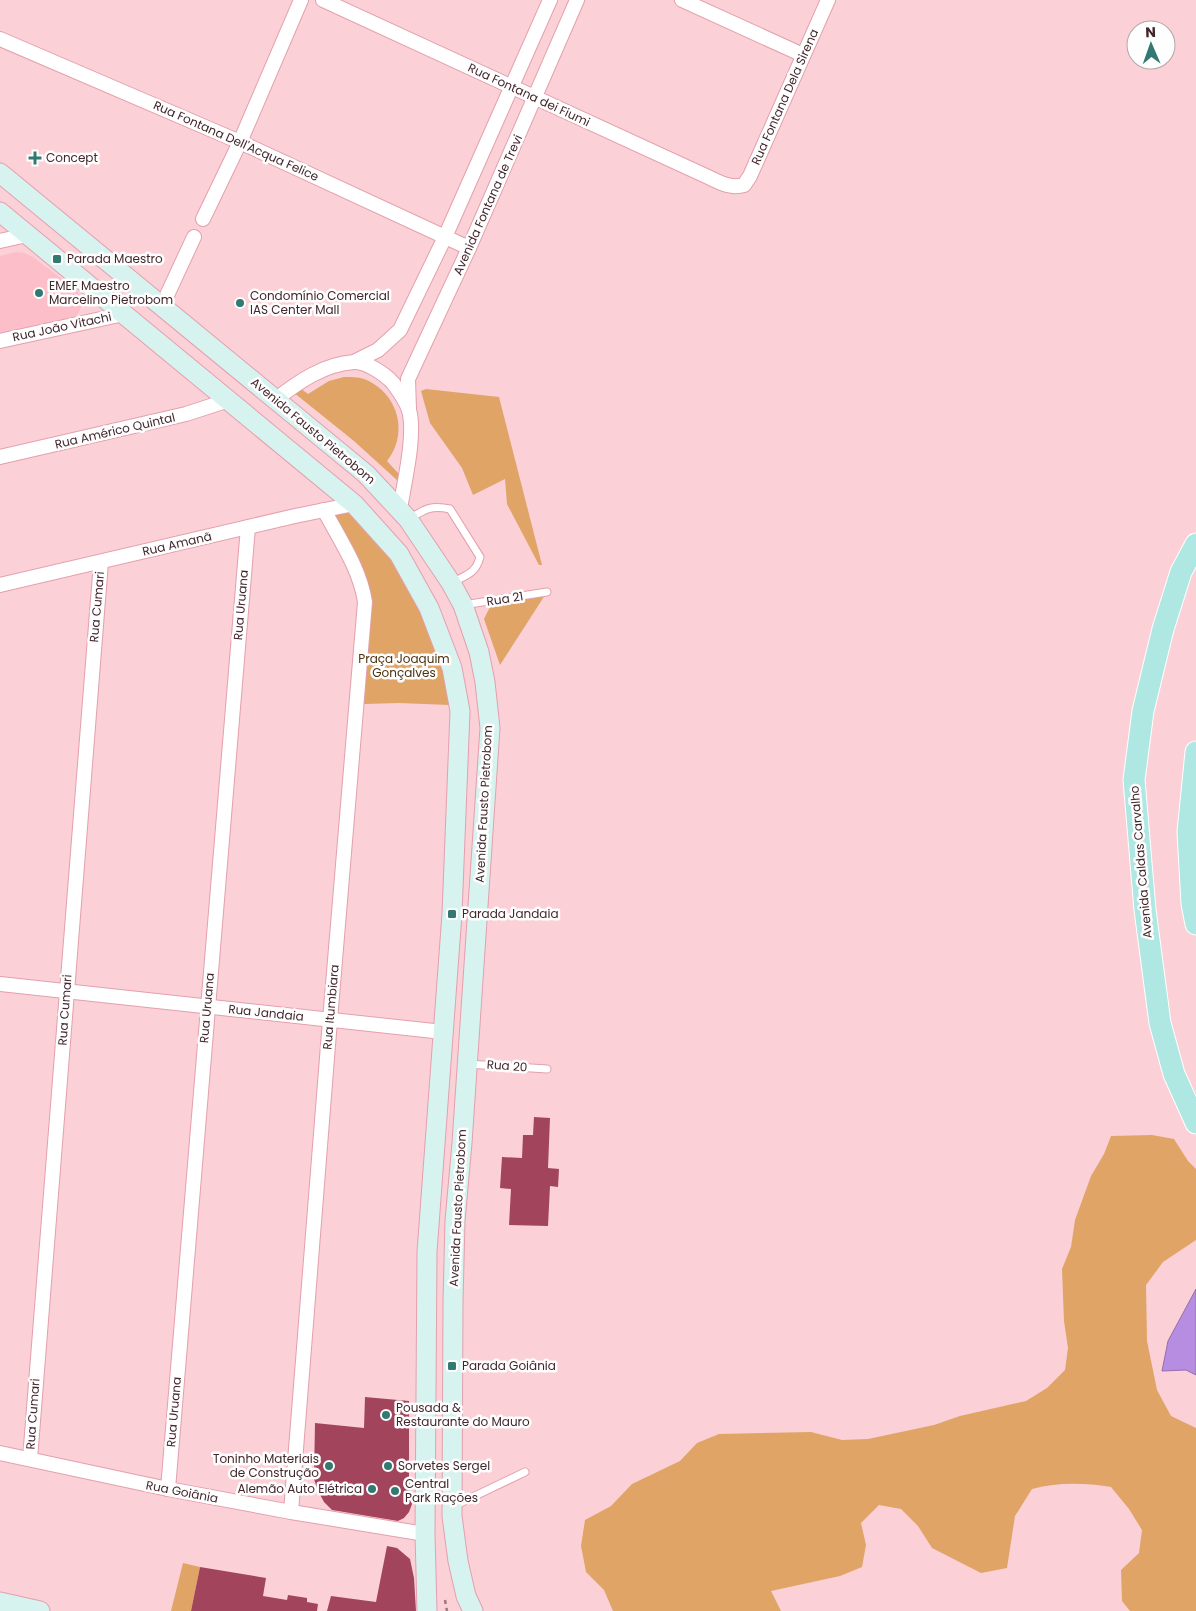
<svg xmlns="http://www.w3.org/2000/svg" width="1196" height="1611" font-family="Poppins,sans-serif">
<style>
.built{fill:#fcbec9}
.green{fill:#dfa466}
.water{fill:#b78de2;stroke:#946eab}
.building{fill:#a3445d}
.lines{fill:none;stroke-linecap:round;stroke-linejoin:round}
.lane-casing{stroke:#e3a0ad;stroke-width:9}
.street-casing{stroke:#e3a0ad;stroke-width:16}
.secondary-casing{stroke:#e3a0ad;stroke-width:21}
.primary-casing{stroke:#fff;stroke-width:23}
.path{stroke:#9c797f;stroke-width:2.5;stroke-dasharray:4 4;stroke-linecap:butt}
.lane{stroke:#fff;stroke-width:7}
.street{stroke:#fff;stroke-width:14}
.secondary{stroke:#d7f3f0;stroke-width:19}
.primary{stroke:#afe8e2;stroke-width:21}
.poi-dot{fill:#317971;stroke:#fefefe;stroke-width:2}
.labels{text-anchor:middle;stroke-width:5;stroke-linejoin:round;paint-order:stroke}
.street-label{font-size:12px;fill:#41262c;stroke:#fefefe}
.poi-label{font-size:12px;fill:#41262c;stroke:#fefefe;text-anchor:start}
.park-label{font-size:12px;fill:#4d300f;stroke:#fefefe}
</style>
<rect width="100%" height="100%" fill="#fbd0d7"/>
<path class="built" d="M16,252L24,253L33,257L76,290L81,297L82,304L78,314L73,318L0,334V256Z"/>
<g class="green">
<path d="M344,377C350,377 358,377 364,379C391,389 406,420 395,447C393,452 390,457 387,461L398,473V481L354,441L293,392L300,388L308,394L329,381Z"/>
<path d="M426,389L499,397L542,565H539L507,504L505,479L473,495L462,468L430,423L421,391Z"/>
<path d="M352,510L394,561L417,605L437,649L449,694L450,705L399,703L364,704L372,602L332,513Z"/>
<path d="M547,592L500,665L484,619L493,601Z"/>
<path d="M1152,1135L1174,1139L1188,1161L1196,1169V1240L1163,1262L1146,1285L1147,1341L1157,1390L1171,1416L1196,1428V1611H1130L1122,1601L1121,1570L1139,1553L1142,1530L1129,1509L1111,1487C1083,1483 1059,1482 1032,1489L1015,1516L1007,1568L981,1573L932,1548L918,1526L901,1509L879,1505L861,1523L866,1545L862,1567L840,1576L771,1591L781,1611H613L604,1590L586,1572L581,1546L585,1520L611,1506L632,1484L680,1461L697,1443L719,1434L811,1432L842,1440L868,1439L934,1425L960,1416L1026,1401L1047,1388L1065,1370L1068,1348L1064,1321L1062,1269L1071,1247L1075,1220L1091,1176L1104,1154L1111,1136Z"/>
<path d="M183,1563L200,1567L191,1611H171Z"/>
</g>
<path class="water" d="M1196,1289V1375L1186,1370L1162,1371L1168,1341Z"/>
<g class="building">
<path d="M534,1117L550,1118L548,1168L559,1169L558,1187L550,1186L548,1226L509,1225L511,1189L500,1188L502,1157L522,1158L523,1135H533Z"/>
<path d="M365,1397L409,1401V1478L412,1504L409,1512L404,1518L398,1521L332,1510L324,1502L318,1491L314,1479L315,1423L364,1428Z"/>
<path d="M387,1546L397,1548L410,1559L414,1578L416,1611H327L331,1596L376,1602Z"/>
<path d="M200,1567L266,1578L263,1596L287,1600L288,1595L307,1598V1602L318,1604L317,1611H191Z"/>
</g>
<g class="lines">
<g class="lane-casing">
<g id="lane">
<path d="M409,519C425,509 431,505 450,509L480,557C476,573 467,575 453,582"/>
<path d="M463,605L547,592"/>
<path d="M467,1064L547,1069"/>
<path d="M454,1506L525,1472"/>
</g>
</g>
<g class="street-casing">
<g id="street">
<path d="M323,0L706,176C719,182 730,189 744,185L750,176L828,0"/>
<path d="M682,0L803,55"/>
<path d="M0,39L240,142L469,248"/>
<path d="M203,219L240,142L301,0"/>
<path d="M0,241L27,235"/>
<path d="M162,306L194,237"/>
<path d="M0,341L124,314"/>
<path d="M356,361L378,350L400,330L445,237L550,0"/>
<path d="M275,400C298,382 324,364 354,362C366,361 386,375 393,383C399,391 406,401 409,410C416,435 404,483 400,509"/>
<path d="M409,410L408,379L469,248L577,0"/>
<path d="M0,457L186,414L229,400"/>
<path d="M0,585L295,516L354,504"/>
<path d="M0,984L443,1032"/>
<path d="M0,1453L168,1489L291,1512L425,1534"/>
<path d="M30,1459L101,562"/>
<path d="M168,1489L248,527"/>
<path d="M291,1512L330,1020L365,602C360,569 340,540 324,510"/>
</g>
</g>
<g class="secondary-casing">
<g id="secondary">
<path d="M0,173L366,474L408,519L451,583L463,605L479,652L485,682L490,728L462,1143L455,1221L453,1302L452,1516L458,1561L466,1596L473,1611"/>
<path d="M0,212L354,504L399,554L429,608L452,668L460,711L452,914L427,1252L425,1534L427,1611"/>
<path d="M0,1602L40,1611"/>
</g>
</g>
<g class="primary-casing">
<g id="primary">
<path d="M1196,544L1181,572L1163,629L1143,711L1134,780L1145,910L1160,1023L1174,1074L1196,1123"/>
<path d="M1196,752L1188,832L1192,904L1196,924"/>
</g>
</g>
<path class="path" d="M445,1600L447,1611"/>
<use href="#lane" class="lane"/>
<use href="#street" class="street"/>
<use href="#secondary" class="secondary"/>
<use href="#primary" class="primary"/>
</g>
<g class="poi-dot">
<path d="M32.5 150.5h5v5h5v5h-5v5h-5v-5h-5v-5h5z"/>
<rect x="52" y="254" width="10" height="10" rx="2.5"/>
<circle cx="39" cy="293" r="5"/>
<circle cx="240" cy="303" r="5"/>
<rect x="447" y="909" width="10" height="10" rx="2.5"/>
<rect x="447" y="1361" width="10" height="10" rx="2.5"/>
<circle cx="386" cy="1415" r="5"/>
<circle cx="329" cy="1466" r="5"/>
<circle cx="388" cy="1466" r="5"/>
<circle cx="372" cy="1489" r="5"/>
<circle cx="395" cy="1491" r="5"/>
</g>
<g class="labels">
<g class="street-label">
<text transform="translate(529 95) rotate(25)" y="4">Rua Fontana dei Fiumi</text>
<text transform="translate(785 97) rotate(-66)" y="4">Rua Fontana Dela Sirena</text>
<text transform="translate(236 141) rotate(24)" y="4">Rua Fontana Dell'Acqua Felice</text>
<text transform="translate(488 205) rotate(-66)" y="4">Avenida Fontana de Trevi</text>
<text transform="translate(62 327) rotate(-12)" y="4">Rua João Vitachi</text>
<text transform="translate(115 431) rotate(-13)" y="4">Rua Américo Quintal</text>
<text transform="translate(313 431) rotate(40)" y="4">Avenida Fausto Pietrobom</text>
<text transform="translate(177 544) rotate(-13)" y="4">Rua Amanã</text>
<text transform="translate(505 599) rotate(-9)" y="4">Rua 21</text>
<text transform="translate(241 605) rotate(-85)" y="4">Rua Uruana</text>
<text transform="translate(97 607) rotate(-85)" y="4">Rua Cumari</text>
<text transform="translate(484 804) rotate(-87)" y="4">Avenida Fausto Pietrobom</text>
<text transform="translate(1141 862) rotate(-95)" y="4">Avenida Caldas Carvalho</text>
<text transform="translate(331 1007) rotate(-85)" y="4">Rua Itumbiara</text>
<text transform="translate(207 1008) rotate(-85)" y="4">Rua Uruana</text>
<text transform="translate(65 1010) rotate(-86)" y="4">Rua Cumari</text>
<text transform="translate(266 1013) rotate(6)" y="4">Rua Jandaia</text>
<text transform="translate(507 1066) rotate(4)" y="4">Rua 20</text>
<text transform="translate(458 1208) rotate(-87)" y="4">Avenida Fausto Pietrobom</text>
<text transform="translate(174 1412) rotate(-85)" y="4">Rua Uruana</text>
<text transform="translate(33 1414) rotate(-86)" y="4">Rua Cumari</text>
<text transform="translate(182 1492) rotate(11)" y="4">Rua Goiânia</text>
</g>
<g class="poi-label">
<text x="46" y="162">Concept</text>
<text x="67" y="263">Parada Maestro</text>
<text x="49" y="290">EMEF Maestro<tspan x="49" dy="14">Marcelino Pietrobom</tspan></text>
<text x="250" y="300">Condomínio Comercial<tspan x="250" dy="14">IAS Center Mall</tspan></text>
<text x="462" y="918">Parada Jandaia</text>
<text x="462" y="1370">Parada Goiânia</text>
<text x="396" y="1412">Pousada &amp;<tspan x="396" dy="14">Restaurante do Mauro</tspan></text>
<text x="319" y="1463" text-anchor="end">Toninho Materiais<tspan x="319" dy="14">de Construção</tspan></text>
<text x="398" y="1470">Sorvetes Sergel</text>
<text x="405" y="1488">Central<tspan x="405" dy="14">Park Rações</tspan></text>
<text x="362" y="1493" text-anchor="end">Alemão Auto Elétrica</text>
</g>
<g class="park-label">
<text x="404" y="663">Praça Joaquim<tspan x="404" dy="14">Gonçalves</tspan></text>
</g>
</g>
<g transform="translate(1151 45) rotate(358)"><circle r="24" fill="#fefefe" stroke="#b2a8aa"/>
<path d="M0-4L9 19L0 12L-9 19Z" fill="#317971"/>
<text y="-8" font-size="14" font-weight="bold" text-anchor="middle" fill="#41262c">N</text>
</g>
</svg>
